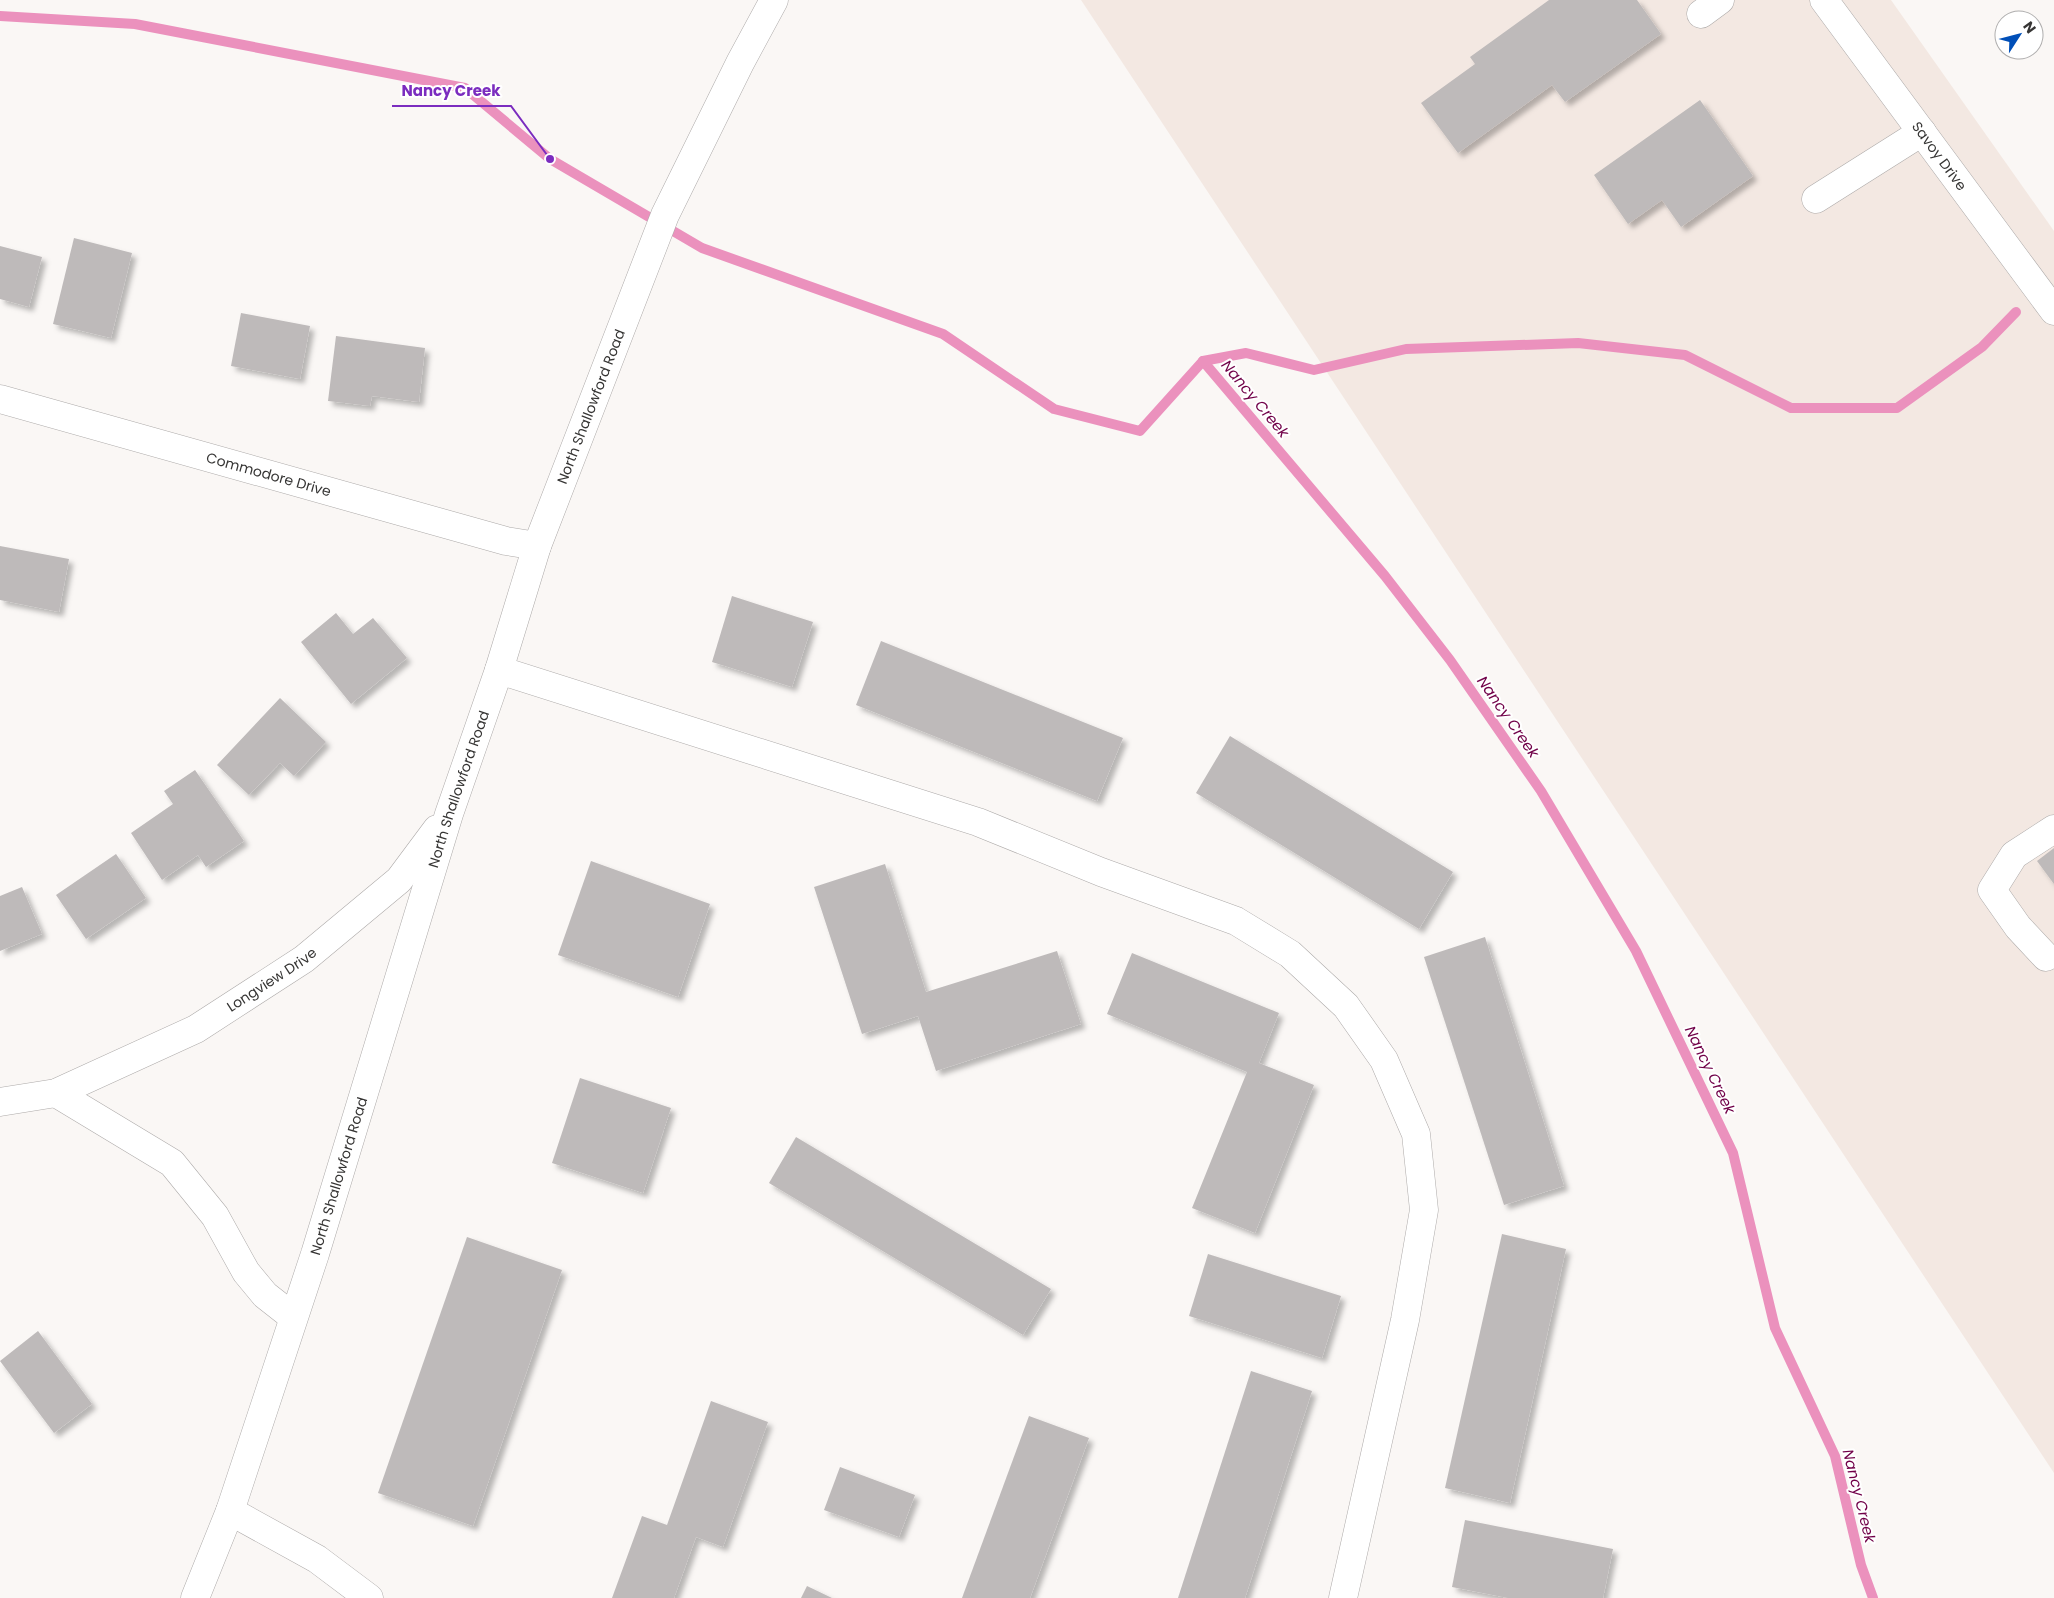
<svg xmlns="http://www.w3.org/2000/svg" width="2054" height="1598" font-family="Poppins,sans-serif">
<style>
.built{fill:#f3e8e2}
.lines{fill:none;stroke-linecap:round;stroke-linejoin:round}
.stream{stroke:#eb91bd;stroke-width:10}
.building{fill:#bebaba;filter:url(#shadow)}
.minor-casing{stroke:#adaaa9;stroke-width:29}
.minor{stroke:#fff;stroke-width:28}
.labels{text-anchor:middle;stroke-width:4;stroke-linejoin:round;paint-order:stroke}
.street-label{font-size:14px;fill:#363534;stroke:#fff}
.water-label{font-size:15px;font-style:italic;fill:#700048;stroke:#fff}
.leader{fill:none;stroke:#7b2cbf;stroke-width:2}
.callout-dot{fill:#7b2cbf;stroke:#fff;stroke-width:2}
.callout-label{font-size:15px;text-anchor:middle;font-weight:bold;fill:#7b2cbf;stroke:#fff;stroke-width:4;stroke-linejoin:round;paint-order:stroke}
</style>
<defs>
<filter id="shadow"><feDropShadow dx="4.5" dy="4.5" stdDeviation="2.5" flood-color="#0004"/></filter>
</defs>
<rect width="100%" height="100%" fill="#faf7f5"/>
<path class="built" d="M1081,0H1891L2054,231V1473Z"/>
<g class="lines">
<g class="stream">
<path d="M0,16L135,24L465,88L550,159L702,248L943,334L1054,409L1140,431L1203,361"/>
<path d="M1203,361L1385,576L1450,660L1541,791L1636,951L1733,1153L1775,1328L1835,1456L1861,1565L1873,1598"/>
<path d="M1203,361L1246,353L1314,370L1406,349L1578,343L1685,355L1791,408H1897L1982,347L2016,312"/>
</g>
</g>
<g class="building">
<path d="M1549,0H1637L1661,34L1565,102L1552,85L1458,153L1421,103L1475,64L1470,57Z"/>
<path d="M1700,100L1753,176L1681,227L1662,200L1628,224L1594,175Z"/>
<path d="M74,238L132,253L111,338L53,324Z"/>
<path d="M0,246L42,257L29,307L0,299Z"/>
<path d="M241,313L310,326L300,379L231,366Z"/>
<path d="M336,336L425,348L419,402L372,396L370,406L328,401Z"/>
<path d="M0,546L69,559L59,612L0,600Z"/>
<path d="M732,596L813,622L792,687L712,662Z"/>
<path d="M336,613L353,634L373,618L407,658L351,704L301,642Z"/>
<path d="M881,641L1123,738L1097,801L856,705Z"/>
<path d="M280,698L326,742L294,776L280,763L249,795L217,765Z"/>
<path d="M1230,736L1453,872L1419,929L1196,793Z"/>
<path d="M195,770L244,841L206,867L198,855L162,880L131,833L173,804L164,791Z"/>
<path d="M2054,848V884L2037,861Z"/>
<path d="M116,854L146,898L86,939L56,895Z"/>
<path d="M591,861L710,904L678,997L558,955Z"/>
<path d="M885,864L926,992L1057,951L1081,1024L936,1071L918,1016L862,1034L814,887Z"/>
<path d="M22,887L42,934L0,951V896Z"/>
<path d="M1485,937L1564,1186L1504,1205L1424,957Z"/>
<path d="M1132,953L1279,1013L1259,1063L1314,1085L1255,1233L1192,1208L1247,1072L1107,1014Z"/>
<path d="M580,1078L671,1108L643,1193L552,1163Z"/>
<path d="M796,1137L1051,1289L1023,1335L769,1183Z"/>
<path d="M1502,1234L1566,1249L1510,1503L1445,1488Z"/>
<path d="M467,1237L562,1270L473,1526L378,1493Z"/>
<path d="M1208,1254L1341,1296L1322,1358L1189,1316Z"/>
<path d="M38,1331L92,1404L54,1433L0,1361Z"/>
<path d="M1251,1371L1312,1391L1245,1598H1178Z"/>
<path d="M711,1401L768,1422L723,1547L696,1537L674,1598H612L642,1516L667,1525Z"/>
<path d="M1029,1416L1089,1438L1030,1598H962Z"/>
<path d="M840,1467L915,1495L899,1537L824,1510Z"/>
<path d="M1465,1520L1613,1549L1603,1598H1508L1452,1587Z"/>
<path d="M807,1586L832,1598H801Z"/>
</g>
<g class="lines">
<g class="minor-casing">
<g id="minor">
<path id="s1" d="M1824,0L2054,311"/>
<path d="M1701,14L1720,0"/>
<path d="M1816,199L1922,132"/>
<path id="s2" d="M0,399L506,541L537,546"/>
<path d="M499,670L978,822L1101,872L1236,921L1290,954L1346,1006L1384,1060L1416,1134L1424,1210L1405,1320L1343,1598"/>
<path d="M2046,957L2018,927L1992,890L2014,855L2054,829"/>
<path d="M56,1093L172,1163L215,1216L246,1272L265,1295L293,1317"/>
<path id="s3" d="M0,1102L56,1093L196,1029L304,959L399,880L437,829"/>
<path d="M230,1511L317,1559L369,1598"/>
<path id="s4" d="M195,1598L230,1511L315,1254L449,814L499,670L537,546L665,215L740,63L774,0"/>
</g>
</g>
<use href="#minor" class="minor"/>
</g>
<g class="labels">
<g class="street-label">
<text dy="5" stroke="none"><textPath href="#s1" startOffset="194">Savoy Drive</textPath></text>
<text dy="5" stroke="none"><textPath href="#s4" startOffset="1256">North Shallowford Road</textPath></text>
<text dy="5" stroke="none"><textPath href="#s2" startOffset="279">Commodore Drive</textPath></text>
<text dy="5" stroke="none"><textPath href="#s4" startOffset="851">North Shallowford Road</textPath></text>
<text dy="5" stroke="none"><textPath href="#s3" startOffset="301">Longview Drive</textPath></text>
<text dy="5" stroke="none"><textPath href="#s4" startOffset="446">North Shallowford Road</textPath></text>
</g>
<g class="water-label">
<text transform="translate(1255 399) rotate(50)" y="5">Nancy Creek</text>
<text transform="translate(1508 717) rotate(55)" y="5">Nancy Creek</text>
<text transform="translate(1710 1070) rotate(64)" y="5">Nancy Creek</text>
<text transform="translate(1859 1496) rotate(76)" y="5">Nancy Creek</text>
</g>
</g>
<path class="leader" d="M550 159L511 106H392"/>
<circle class="callout-dot" cx="550" cy="159" r="5"/>
<g class="callout-label">
<text x="451" y="96">Nancy Creek</text>
</g>
<g transform="translate(2019 35) rotate(54)"><circle r="24" fill="#ffffff" stroke="#afaeae"/>
<path d="M0-4L9 19L0 12L-9 19Z" fill="#004fb8"/>
<text y="-8" font-size="14" font-weight="bold" text-anchor="middle" fill="#363534">N</text>
</g>
</svg>
